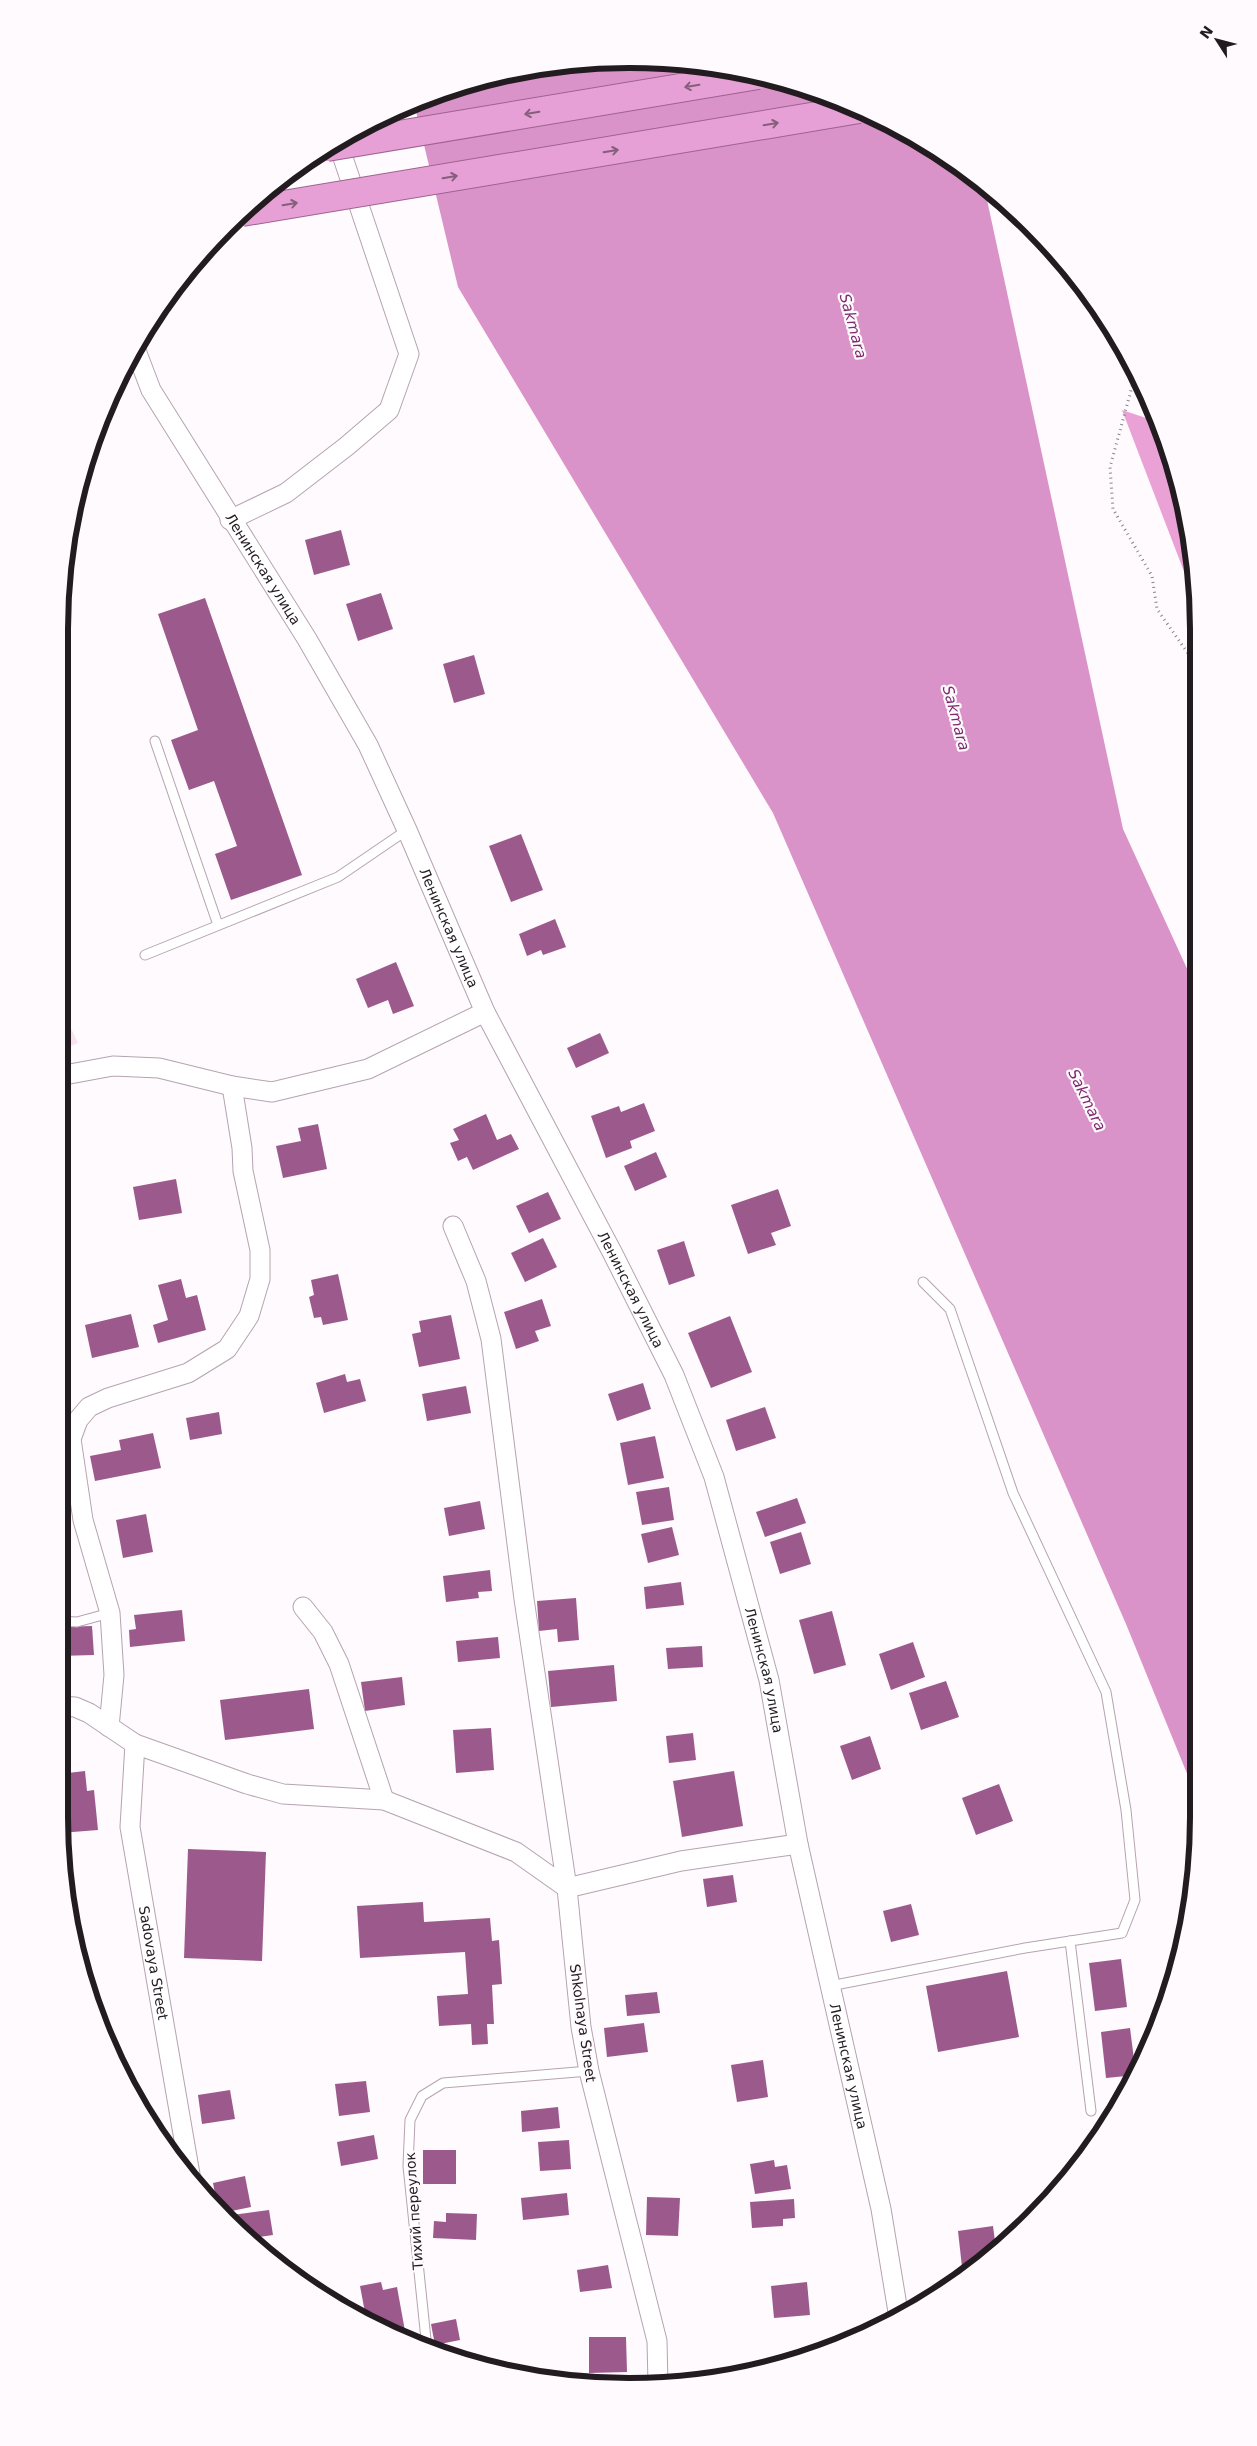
<svg xmlns="http://www.w3.org/2000/svg" width="1257" height="2446" font-family="'DejaVu Sans',sans-serif">
<style>
.green{fill:#fbe0f3}
.forest{fill:#e9a1d6}
.water{fill:#da93c8}
.building{fill:#9c5a8c}
.lines{fill:none;stroke-linecap:round;stroke-linejoin:round}
.service-casing{stroke:#b6a3b1;stroke-width:11}
.minor-casing{stroke:#b6a3b1;stroke-width:21}
.path{stroke:#888387;stroke-width:3;stroke-dasharray:1 4;stroke-linecap:butt}
.service{stroke:#fff;stroke-width:9}
.minor{stroke:#fff;stroke-width:19}
.trunk-bridge-casing{stroke:#9e628f;stroke-width:30;stroke-linecap:butt}
.trunk-bridge{stroke:#e6a0d6;stroke-width:28}
.oneway{stroke:#845e7b}
.labels{text-anchor:middle;stroke-width:4.5;stroke-linejoin:round;paint-order:stroke}
.street-label{font-size:14px;fill:#221b20;stroke:#fefafd}
.water-label{font-size:15px;font-style:italic;fill:#7d2b6d;stroke:#fefafd}
.rim{fill:none;stroke:#221b20;stroke-width:6}
</style>
<rect width="100%" height="100%" fill="#fefafd"/>
<path class="green" d="M60,1005L78,1043L60,1051Z"/>
<path class="forest" d="M1122,410L1158,422L1193,554V595Z"/>
<path class="water" d="M665,60L776,78L880,117L976,177L984,186L1123,829L1195,986L1197,1798L1126,1624L773,813L458,287L414,103L445,89L554,64Z"/>
<g class="building">
<path d="M341,530L350,565L314,575L305,540Z"/>
<path d="M381,593L393,629L358,641L346,604Z"/>
<path d="M205,598L302,875L231,900L215,854L237,846L214,781L189,790L171,740L198,730L158,614Z"/>
<path d="M474,655L485,694L454,703L443,664Z"/>
<path d="M521,834L543,890L511,902L489,846Z"/>
<path d="M555,919L566,947L543,955L541,950L527,956L519,934Z"/>
<path d="M396,962L414,1006L393,1014L388,1000L368,1008L356,979Z"/>
<path d="M600,1033L609,1053L576,1068L567,1048Z"/>
<path d="M644,1103L655,1131L630,1141L632,1148L606,1158L591,1116L619,1106L621,1112Z"/>
<path d="M486,1114L497,1140L511,1134L519,1149L473,1170L467,1157L458,1161L450,1143L459,1140L453,1129Z"/>
<path d="M318,1124L327,1169L283,1178L276,1146L301,1141L298,1128Z"/>
<path d="M656,1152L667,1177L635,1191L624,1166Z"/>
<path d="M176,1179L182,1213L139,1220L133,1187Z"/>
<path d="M778,1189L791,1226L771,1233L776,1245L748,1254L731,1205Z"/>
<path d="M548,1192L561,1219L529,1233L516,1206Z"/>
<path d="M543,1238L557,1267L525,1282L511,1253Z"/>
<path d="M684,1241L695,1276L669,1285L657,1250Z"/>
<path d="M338,1274L348,1320L323,1325L321,1317L314,1318L309,1297L314,1295L311,1280Z"/>
<path d="M181,1279L186,1298L197,1295L206,1330L158,1343L153,1325L168,1320L158,1285Z"/>
<path d="M542,1299L551,1326L535,1331L539,1341L516,1349L504,1312Z"/>
<path d="M131,1314L139,1347L92,1358L85,1325Z"/>
<path d="M451,1315L460,1359L419,1367L412,1334L421,1332L419,1321Z"/>
<path d="M730,1316L752,1372L711,1388L688,1333Z"/>
<path d="M345,1374L347,1382L360,1379L366,1401L324,1413L316,1383Z"/>
<path d="M643,1383L651,1409L617,1421L608,1394Z"/>
<path d="M466,1386L471,1413L427,1421L422,1394Z"/>
<path d="M765,1407L776,1438L736,1451L726,1420Z"/>
<path d="M219,1412L222,1434L190,1440L186,1418Z"/>
<path d="M153,1433L161,1468L95,1481L90,1456L121,1450L119,1440Z"/>
<path d="M655,1436L664,1478L628,1485L620,1443Z"/>
<path d="M669,1487L674,1520L642,1525L636,1492Z"/>
<path d="M797,1498L806,1523L765,1537L756,1512Z"/>
<path d="M480,1501L485,1529L449,1536L444,1508Z"/>
<path d="M146,1514L153,1552L123,1558L116,1520Z"/>
<path d="M672,1527L679,1555L648,1563L641,1534Z"/>
<path d="M801,1532L811,1564L780,1574L770,1542Z"/>
<path d="M490,1570L492,1591L478,1592L479,1598L446,1602L443,1576Z"/>
<path d="M681,1582L684,1605L646,1609L644,1587Z"/>
<path d="M576,1598L579,1640L558,1642L557,1629L539,1631L537,1601Z"/>
<path d="M182,1610L185,1641L130,1647L129,1630L136,1629L134,1615Z"/>
<path d="M832,1611L846,1665L814,1674L799,1620Z"/>
<path d="M92,1626L94,1655L59,1656V1627Z"/>
<path d="M498,1637L500,1658L458,1662L456,1641Z"/>
<path d="M913,1642L925,1677L891,1690L879,1654Z"/>
<path d="M702,1646L703,1667L668,1669L666,1648Z"/>
<path d="M614,1665L617,1701L551,1707L548,1671Z"/>
<path d="M402,1677L405,1705L365,1711L361,1682Z"/>
<path d="M946,1681L959,1717L921,1730L909,1693Z"/>
<path d="M309,1689L314,1729L225,1740L220,1700Z"/>
<path d="M491,1728L494,1770L456,1773L453,1730Z"/>
<path d="M693,1733L696,1760L669,1763L666,1736Z"/>
<path d="M870,1736L881,1769L852,1780L840,1746Z"/>
<path d="M85,1771L87,1791L94,1790L98,1830L60,1833L59,1774Z"/>
<path d="M734,1771L743,1826L682,1837L673,1781Z"/>
<path d="M999,1784L1013,1821L976,1835L962,1798Z"/>
<path d="M188,1849L266,1852L262,1961L184,1958Z"/>
<path d="M733,1875L737,1902L707,1907L703,1879Z"/>
<path d="M423,1902L424,1922L490,1918L492,1941L499,1940L502,1984L492,1985L494,2024H487L488,2044L472,2045L471,2024L439,2026L437,1996L468,1994L465,1952L360,1958L357,1906Z"/>
<path d="M911,1904L919,1935L891,1942L883,1911Z"/>
<path d="M1121,1959L1127,2007L1095,2011L1089,1963Z"/>
<path d="M1007,1971L1019,2037L938,2052L926,1986Z"/>
<path d="M657,1992L660,2013L627,2016L625,1995Z"/>
<path d="M644,2023L648,2052L607,2057L604,2028Z"/>
<path d="M1130,2028L1136,2075L1106,2078L1101,2032Z"/>
<path d="M763,2060L768,2097L737,2102L731,2065Z"/>
<path d="M366,2081L370,2112L339,2116L335,2084Z"/>
<path d="M230,2090L235,2119L202,2124L198,2095Z"/>
<path d="M558,2107L560,2128L522,2132L521,2111Z"/>
<path d="M374,2135L378,2159L341,2166L337,2142Z"/>
<path d="M569,2140L571,2169L540,2171L538,2142Z"/>
<rect x="423" y="2150" width="33" height="34"/>
<path d="M774,2160L775,2167L787,2165L791,2189L755,2194L750,2164Z"/>
<path d="M245,2176L251,2207L222,2213L218,2209L213,2183Z"/>
<path d="M567,2193L569,2215L523,2220L521,2198Z"/>
<path d="M647,2197L680,2198L678,2236L646,2235Z"/>
<path d="M794,2199L795,2218L783,2219V2226L752,2228L750,2202Z"/>
<path d="M269,2210L273,2235L246,2239L225,2216Z"/>
<path d="M446,2213L477,2214L476,2240L433,2238L434,2221L446,2222Z"/>
<path d="M993,2226L996,2249L963,2276L958,2231Z"/>
<path d="M608,2265L612,2288L580,2292L577,2270Z"/>
<path d="M381,2282L383,2290L397,2287L407,2342L367,2323L360,2286Z"/>
<path d="M807,2282L810,2315L774,2318L771,2286Z"/>
<path d="M456,2319L460,2340L435,2345L431,2324Z"/>
<path d="M589,2337H626L627,2372L589,2373Z"/>
<path d="M797,2360L776,2368L762,2371L761,2364Z"/>
</g>
<g class="lines">
<g class="service-casing">
<g id="service">
<path d="M123,367L139,362"/>
<path d="M155,741L218,925"/>
<path d="M145,955L338,877L407,830"/>
<path d="M59,1621L77,1622L110,1613"/>
<path d="M1070,1941L1091,2111"/>
<path d="M830,1986L1025,1948L1122,1933L1135,1900L1126,1810L1106,1692L1013,1493L950,1309L923,1282"/>
<path d="M898,2311L914,2309"/>
<path d="M427,2349L408,2166L410,2120L422,2096L443,2083L589,2071"/>
</g>
</g>
<g class="minor-casing">
<g id="minor">
<path id="s1" d="M135,348L151,390L307,639L368,745L407,830L485,1012L612,1252L674,1375L714,1477L769,1680L798,1844L881,2209L899,2318"/>
<path d="M230,520L286,493L347,446L389,410L409,354L337,140"/>
<path d="M59,1076L113,1066L159,1068L232,1086L272,1092L368,1069L485,1012"/>
<path d="M453,1226L476,1281L491,1339L524,1599L567,1888"/>
<path d="M303,1607L323,1632L339,1664L384,1800"/>
<path d="M59,1706L75,1707L89,1713L135,1744L247,1784L283,1794L384,1800L516,1852L567,1888"/>
<path d="M109,1727L114,1675L110,1613L83,1520L71,1439L78,1420L89,1407L108,1398L188,1373L227,1349L249,1316L260,1279V1250L243,1171L242,1148L232,1086"/>
<path id="s2" d="M135,1744L130,1827L191,2180"/>
<path d="M658,2384L657,2341L589,2071L581,2027L567,1888L681,1861L798,1844"/>
</g>
</g>
<path class="path" d="M1135,376L1110,467L1113,509L1152,576L1157,609L1194,662"/>
<use href="#service" class="service"/>
<use href="#minor" class="minor"/>
<g class="trunk-bridge-casing">
<g id="trunk-bridge">
<path d="M327,147L758,75"/>
<path d="M242,212L859,109"/>
</g>
</g>
<use href="#trunk-bridge" class="trunk-bridge"/>
</g>
<defs><path id="oneway-shaft" d="M-6 0H5M1.5-3L5.5 0L1.5 3" fill="none" stroke-width="1.6" stroke-linecap="round" stroke-linejoin="round" transform="scale(1.25)"/></defs>
<g class="oneway">
<use href="#oneway-shaft" transform="translate(692 86) rotate(170)"/>
<use href="#oneway-shaft" transform="translate(532 113) rotate(170)"/>
<use href="#oneway-shaft" transform="translate(771 124) rotate(-9)"/>
<use href="#oneway-shaft" transform="translate(611 151) rotate(-9)"/>
<use href="#oneway-shaft" transform="translate(450 177) rotate(-9)"/>
<use href="#oneway-shaft" transform="translate(290 204) rotate(-9)"/>
</g>
<g class="labels">
<g class="street-label">
<text dy="5" stroke="none"><textPath href="#s1" startOffset="256">Ленинская улица</textPath></text>
<text dy="5" stroke="none"><textPath href="#s1" startOffset="661">Ленинская улица</textPath></text>
<text dy="5" stroke="none"><textPath href="#s1" startOffset="1066">Ленинская улица</textPath></text>
<text dy="5" stroke="none"><textPath href="#s1" startOffset="1471">Ленинская улица</textPath></text>
<text dy="5" stroke="none"><textPath href="#s2" startOffset="221">Sadovaya Street</textPath></text>
<text transform="translate(583 2023) rotate(82)" y="5">Shkolnaya Street</text>
<text dy="5" stroke="none"><textPath href="#s1" startOffset="1876">Ленинская улица</textPath></text>
<text transform="translate(414 2211) rotate(-94)" y="5">Тихий переулок</text>
</g>
<g class="water-label">
<text transform="translate(853 326) rotate(75)" y="5">Sakmara</text>
<text transform="translate(956 718) rotate(75)" y="5">Sakmara</text>
<text transform="translate(1087 1100) rotate(64)" y="5">Sakmara</text>
</g>
</g>
<path d="M0 0H1257V2446H0ZM629 68H629A561 561 0 0 1 1190 629V1817A561 561 0 0 1 629 2378H629A561 561 0 0 1 68 1817V629A561 561 0 0 1 629 68Z" fill="#fefafd" fill-rule="evenodd"/>
<path class="rim" d="M629 68H629A561 561 0 0 1 1190 629V1817A561 561 0 0 1 629 2378H629A561 561 0 0 1 68 1817V629A561 561 0 0 1 629 68Z"/>
<g transform="translate(1217 40) rotate(306)" stroke="#fefafd" stroke-width="4" paint-order="stroke">
<path d="M0-4L9 19L0 12L-9 19Z" fill="#221b20"/>
<text y="-8" font-size="14" font-weight="bold" text-anchor="middle" fill="#221b20">N</text>
</g>
</svg>
